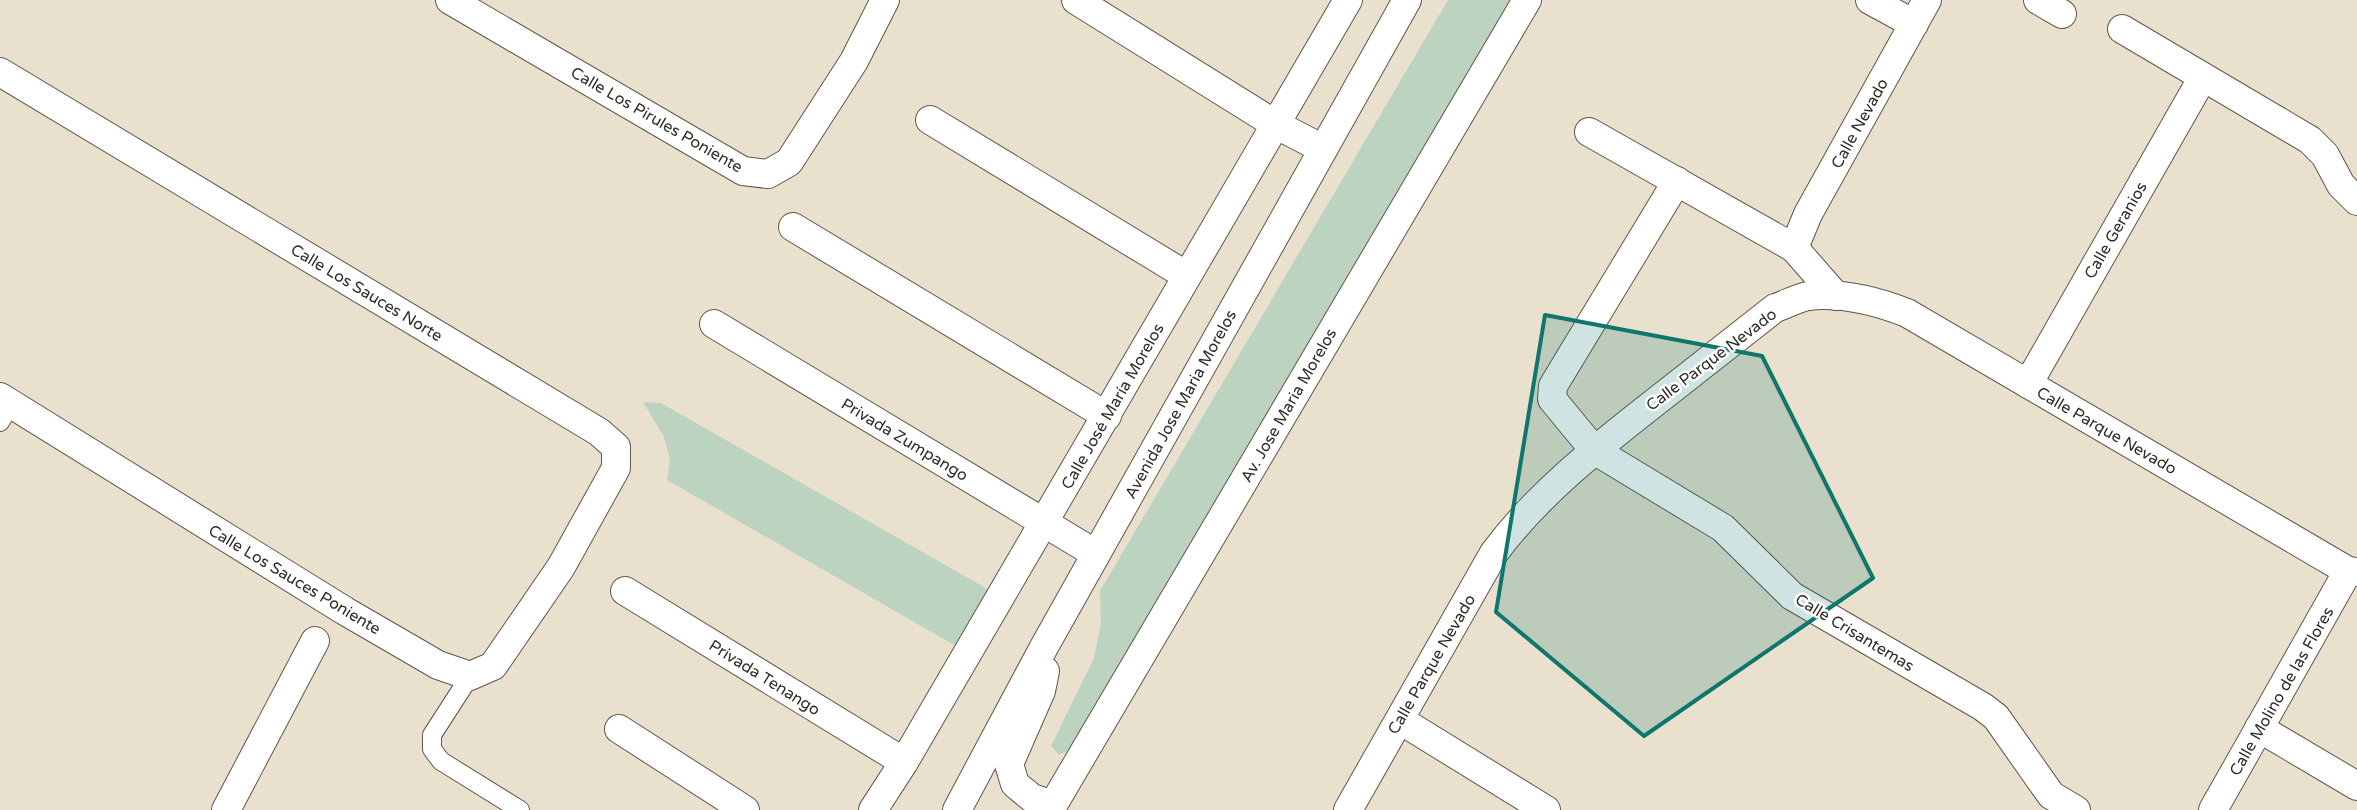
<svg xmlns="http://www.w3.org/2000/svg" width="2357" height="810" font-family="'Varela Round',sans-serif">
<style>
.green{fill:#bcd3c0}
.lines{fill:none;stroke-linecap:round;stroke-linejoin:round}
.lane-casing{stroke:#5f5748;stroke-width:20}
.street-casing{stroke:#5f5748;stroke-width:30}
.secondary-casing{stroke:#5f5748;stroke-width:30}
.lane{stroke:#fff;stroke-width:18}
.street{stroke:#fff;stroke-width:28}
.secondary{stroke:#fff;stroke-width:28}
.marked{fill:#0f766e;fill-opacity:0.2;stroke:#0f766e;stroke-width:4;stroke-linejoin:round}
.labels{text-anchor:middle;stroke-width:5;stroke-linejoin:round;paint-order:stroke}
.street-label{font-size:16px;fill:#312d26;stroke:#fff}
</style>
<rect width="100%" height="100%" fill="#e9e0ce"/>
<g class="green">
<path d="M1448,0H1510L1071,749L1059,755L1051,746L1094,658L1101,623L1100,591Z"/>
<path d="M643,402L661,403L989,590L956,646L667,480L670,460L664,437Z"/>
</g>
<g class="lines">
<g class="lane-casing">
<g id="lane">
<path d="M0,422L11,404"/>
<path d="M470,676L432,735V749L441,761L520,810"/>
</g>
</g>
<g class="street-casing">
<g id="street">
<path d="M450,0L743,171L768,174L789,162L854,61L885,0"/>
<path d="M1076,0L1275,124L1323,149"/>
<path d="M1870,0L1914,24"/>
<path d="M2038,0L2062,14"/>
<path d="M2122,29L2310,140L2325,155L2341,185L2357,201"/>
<path d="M0,72L599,432L616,447V468L561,567L493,666L470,676L438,665L345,611L0,397"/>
<path d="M930,120L1187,276"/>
<path d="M1589,132L1794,248L1836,296"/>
<path d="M1677,181L1553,386L1552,399L1594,450L1723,528L1792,596L1983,707L1996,717L2051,795L2076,810"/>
<path d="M793,227L1107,416"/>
<path d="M1794,248L1808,214L1927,0"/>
<path d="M714,324L1096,554"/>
<path d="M2028,384L2203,77"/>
<path d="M625,591L904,762"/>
<path d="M1400,720L1546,810"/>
<path d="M2259,728L2357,786"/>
<path d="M619,729L745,810"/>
<path d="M226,810L315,641"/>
<path d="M873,810L904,762L1348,0"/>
<path d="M1348,810L1494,553C1537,495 1592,452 1649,407C1691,374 1733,341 1775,308C1785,305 1797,298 1808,296C1842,292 1876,301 1907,313L2348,571L2357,572"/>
<path d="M2213,810L2348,571"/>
</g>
</g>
<g class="secondary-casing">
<g id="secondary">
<path d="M1045,671L1041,691L1009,764L1015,784L1032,798L1053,805"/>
<path d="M957,810L1044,647L1407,0"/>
<path d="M1050,810L1527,0"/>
</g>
</g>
<use href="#lane" class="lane"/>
<use href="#street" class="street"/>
<use href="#secondary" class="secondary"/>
</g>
<path class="marked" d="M1545,315L1762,356L1873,578L1644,736L1496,612Z"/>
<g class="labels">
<g class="street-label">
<text transform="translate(657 119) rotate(30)" y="6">Calle Los Pirules Poniente</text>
<text transform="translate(1859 123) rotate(-61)" y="6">Calle Nevado</text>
<text transform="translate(2115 230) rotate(-60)" y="6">Calle Geranios</text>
<text transform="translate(367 292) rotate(31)" y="6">Calle Los Sauces Norte</text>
<text transform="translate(1711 359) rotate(-37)" y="6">Calle Parque Nevado</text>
<text transform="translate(1180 404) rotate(-61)" y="6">Avenida Jose Maria Morelos</text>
<text transform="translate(1288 405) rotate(-60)" y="6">Av. Jose Maria Morelos</text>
<text transform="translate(1112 406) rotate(-60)" y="6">Calle José María Morelos</text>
<text transform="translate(2107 430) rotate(30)" y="6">Calle Parque Nevado</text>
<text transform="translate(905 439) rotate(31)" y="6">Privada Zumpango</text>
<text transform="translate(295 579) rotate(31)" y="6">Calle Los Sauces Poniente</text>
<text transform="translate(1855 632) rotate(31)" y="6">Calle Crisantemas</text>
<text transform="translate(1431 664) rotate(-60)" y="6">Calle Parque Nevado</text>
<text transform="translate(765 677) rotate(32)" y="6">Privada Tenango</text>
<text transform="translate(2281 691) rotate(-60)" y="6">Calle Molino de las Flores</text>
</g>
</g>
</svg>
